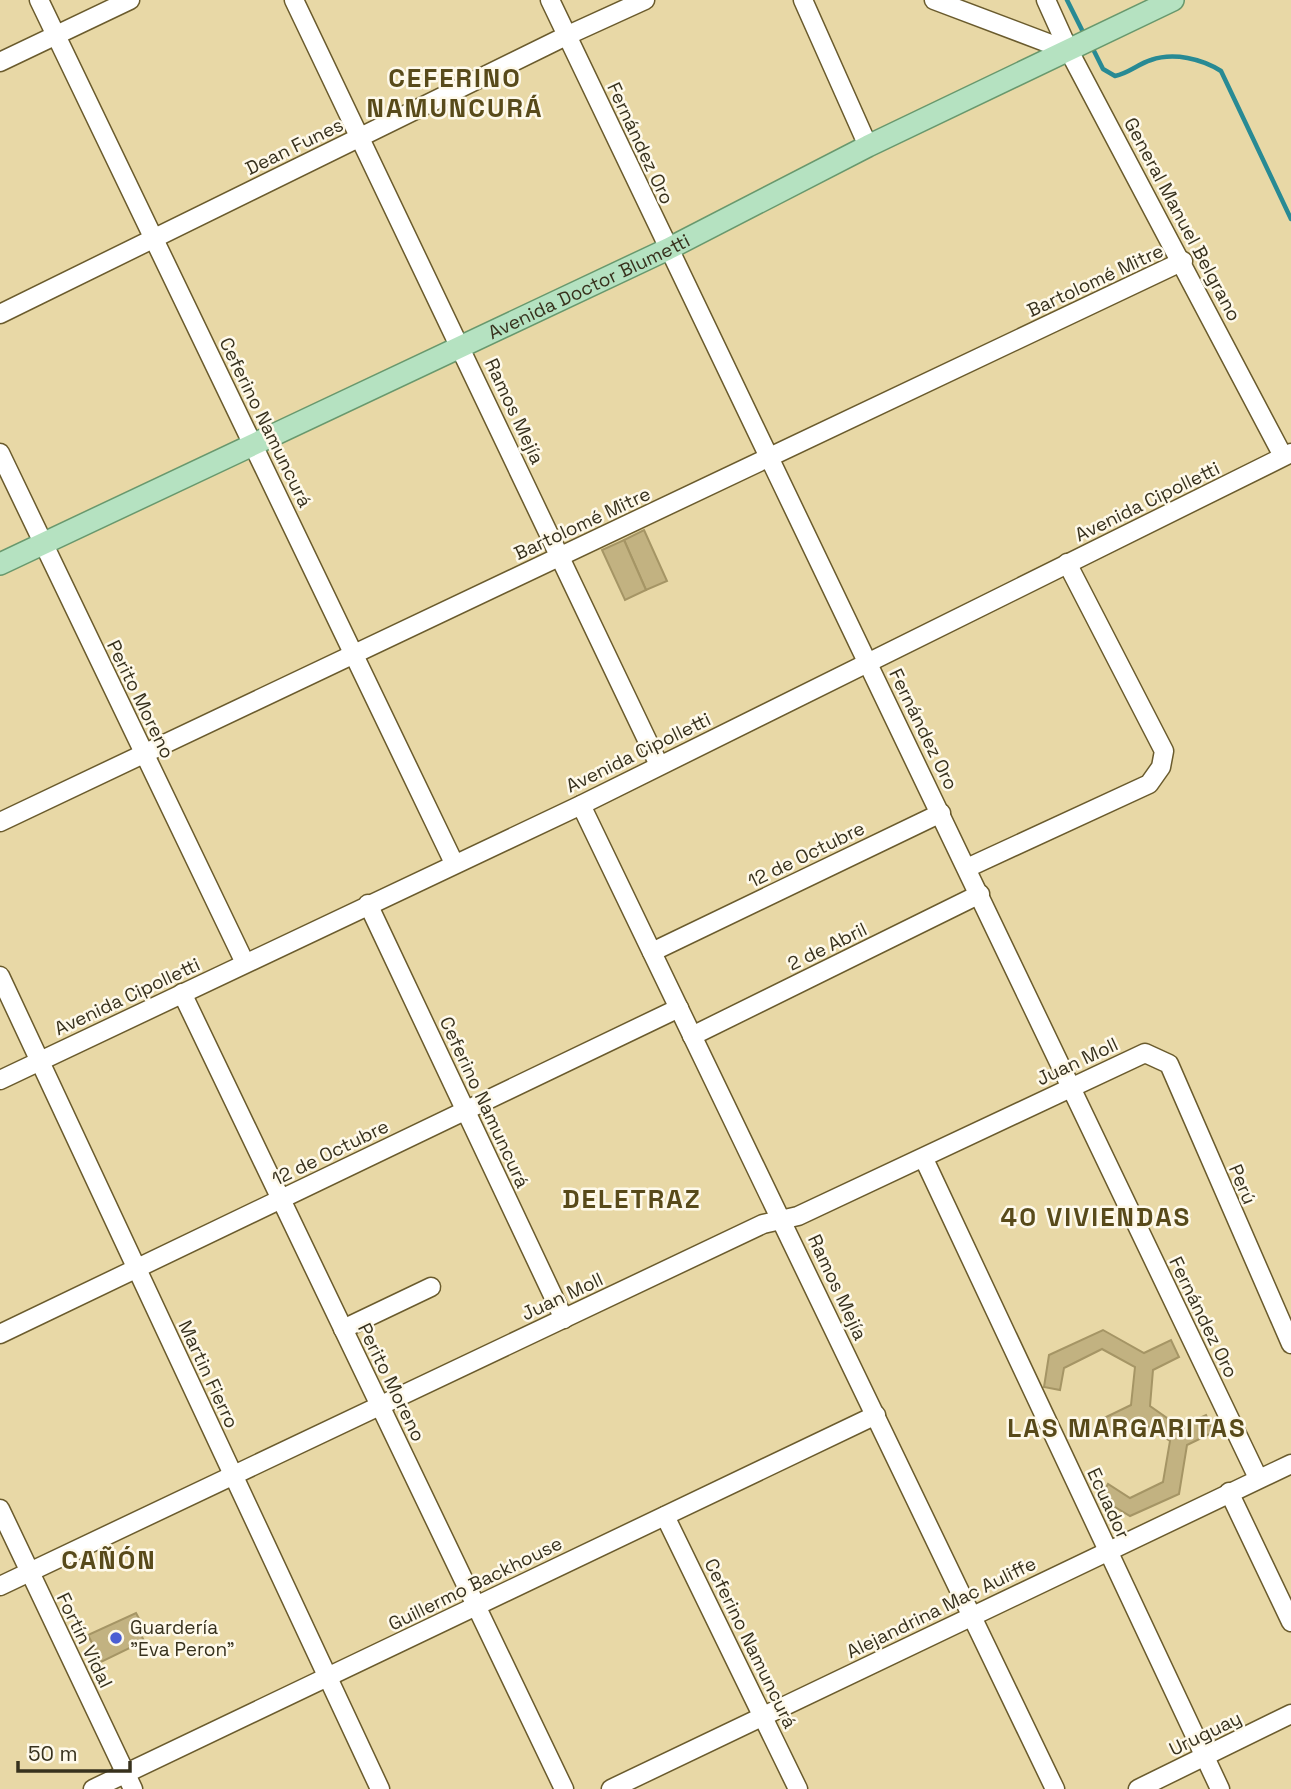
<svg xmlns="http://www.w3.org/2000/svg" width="1291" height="1789" font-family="'Space Grotesk',sans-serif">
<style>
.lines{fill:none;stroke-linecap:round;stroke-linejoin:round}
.stream{stroke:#288a94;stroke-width:4.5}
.building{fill:#c2b281;stroke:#a59565;stroke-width:2}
.minor-casing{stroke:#6a5b2d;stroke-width:21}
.major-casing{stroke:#68986d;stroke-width:24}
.minor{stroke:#fff;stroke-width:18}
.major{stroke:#b5e2c1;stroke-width:21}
.poi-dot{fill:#4b5ed3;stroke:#fef9ea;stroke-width:2.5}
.labels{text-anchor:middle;stroke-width:5;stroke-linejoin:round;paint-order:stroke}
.street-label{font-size:19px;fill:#37311d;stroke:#fef9ea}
.poi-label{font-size:19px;fill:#37311d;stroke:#fef9ea;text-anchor:start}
.district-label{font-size:26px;font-weight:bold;letter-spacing:2px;fill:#584a1a;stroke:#fef9ea}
</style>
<rect width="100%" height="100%" fill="#e8d8a6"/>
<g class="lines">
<g class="stream">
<path d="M1067,0L1084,34"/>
<path d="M1093,49L1103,69L1115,76C1129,73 1138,64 1151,60C1174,52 1202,59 1221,71L1291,219"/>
</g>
</g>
<g class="building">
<path d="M644,530L667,581L646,590L624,540Z"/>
<path d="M624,540L646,590L625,600L602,550Z"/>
<path d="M1103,1330L1144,1353L1171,1340L1179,1357L1153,1370L1150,1406L1180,1427L1206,1415L1214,1432L1187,1445L1179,1494L1130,1516L1100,1498L1108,1484L1130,1498L1163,1482L1170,1441L1137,1419L1109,1433L1102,1419L1131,1405L1135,1367L1102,1349L1064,1368L1060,1390L1044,1387L1049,1355Z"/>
<path d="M136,1613L143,1626L138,1628L144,1641L101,1662L88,1635Z"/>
</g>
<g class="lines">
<g class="minor-casing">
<g id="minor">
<path d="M39,0L454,863"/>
<path d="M294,0L659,765"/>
<path d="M550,0L1258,1478"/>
<path d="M803,0L868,146"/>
<path d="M934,0L1069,51"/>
<path d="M1046,0L1069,51L1283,456"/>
<path d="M0,62L130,0"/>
<path d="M0,314L566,36L645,0"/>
<path d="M0,453L245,963"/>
<path d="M581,805L1055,1789"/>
<path d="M0,822L1183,261"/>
<path d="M967,868L1149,784L1161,767L1164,751L1067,563"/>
<path d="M368,904L564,1319"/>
<path d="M652,952L941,813"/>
<path d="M0,976L380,1789"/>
<path d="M182,993L564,1789"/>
<path d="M692,1036L980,894"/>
<path d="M0,1080L581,805L1291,453"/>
<path d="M924,1159L1220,1789"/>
<path d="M343,1329L431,1287"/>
<path d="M0,1334L679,1008"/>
<path d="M1229,1492L1291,1622"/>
<path d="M0,1509L133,1789"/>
<path d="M665,1516L798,1789"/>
<path d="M0,1586L763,1224L798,1216L1145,1053L1169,1064L1291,1344"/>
<path d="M93,1789L876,1415"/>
<path d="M611,1789L1291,1464"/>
<path d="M1138,1789L1291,1714"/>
</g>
</g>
<g class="major-casing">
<g id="major">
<path id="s1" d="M0,564L668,249L868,146L1173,0"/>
</g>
</g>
<use href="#minor" class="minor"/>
<use href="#major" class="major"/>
</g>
<circle class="poi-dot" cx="116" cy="1638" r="7"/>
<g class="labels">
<g class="street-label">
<text transform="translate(641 143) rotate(65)" y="7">Fernández Oro</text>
<text transform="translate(294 146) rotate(-26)" y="7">Dean Funes</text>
<text transform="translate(1183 219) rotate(62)" y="7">General Manuel Belgrano</text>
<text transform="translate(1095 280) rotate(-25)" y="7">Bartolomé Mitre</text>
<text dy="7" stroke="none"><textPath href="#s1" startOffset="651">Avenida Doctor Blumetti</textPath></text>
<text transform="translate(515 411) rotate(65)" y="7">Ramos Mejía</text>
<text transform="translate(266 422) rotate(64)" y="7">Ceferino Namuncurá</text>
<text transform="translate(1147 501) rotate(-26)" y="7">Avenida Cipolletti</text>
<text transform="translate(582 523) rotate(-25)" y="7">Bartolomé Mitre</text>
<text transform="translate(141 699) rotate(64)" y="7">Perito Moreno</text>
<text transform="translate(924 729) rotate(64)" y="7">Fernández Oro</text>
<text transform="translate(638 752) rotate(-26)" y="7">Avenida Cipolletti</text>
<text transform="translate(806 854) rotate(-26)" y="7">12 de Octubre</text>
<text transform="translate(827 946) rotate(-26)" y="7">2 de Abril</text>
<text transform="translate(127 996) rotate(-25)" y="7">Avenida Cipolletti</text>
<text transform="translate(1077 1061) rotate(-25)" y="7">Juan Moll</text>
<text transform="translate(485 1102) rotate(65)" y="7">Ceferino Namuncurá</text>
<text transform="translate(330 1152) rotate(-26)" y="7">12 de Octubre</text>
<text transform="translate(1243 1184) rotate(67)" y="7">Perú</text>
<text transform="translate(838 1287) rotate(65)" y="7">Ramos Mejía</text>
<text transform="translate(562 1296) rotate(-25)" y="7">Juan Moll</text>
<text transform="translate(1204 1317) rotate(64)" y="7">Fernández Oro</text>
<text transform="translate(209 1374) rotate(65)" y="7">Martin Fierro</text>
<text transform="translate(392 1382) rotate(64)" y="7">Perito Moreno</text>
<text transform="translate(1109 1503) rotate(65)" y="7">Ecuador</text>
<text transform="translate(475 1583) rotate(-26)" y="7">Guillermo Backhouse</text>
<text transform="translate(941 1607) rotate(-26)" y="7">Alejandrina Mac Auliffe</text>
<text transform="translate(85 1640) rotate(64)" y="7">Fortín Vidal</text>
<text transform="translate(751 1643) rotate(64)" y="7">Ceferino Namuncurá</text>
<text transform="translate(1205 1733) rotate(-26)" y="7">Uruguay</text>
</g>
<g class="poi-label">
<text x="130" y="1634">Guardería<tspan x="130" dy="22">"Eva Peron"</tspan></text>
</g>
<g class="district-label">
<text x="455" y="87">CEFERINO<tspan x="455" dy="30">NAMUNCURÁ</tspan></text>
<text x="632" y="1208">DELETRAZ</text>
<text x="1096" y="1226">40 VIVIENDAS</text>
<text x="1127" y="1437">LAS MARGARITAS</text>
<text x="109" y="1569">CAÑÓN</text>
</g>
</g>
<path d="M18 1761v10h112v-10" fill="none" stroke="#37311d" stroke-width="3.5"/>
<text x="28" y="1761" font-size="21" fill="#37311d" stroke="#fef9ea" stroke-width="5" paint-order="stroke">50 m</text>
</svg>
